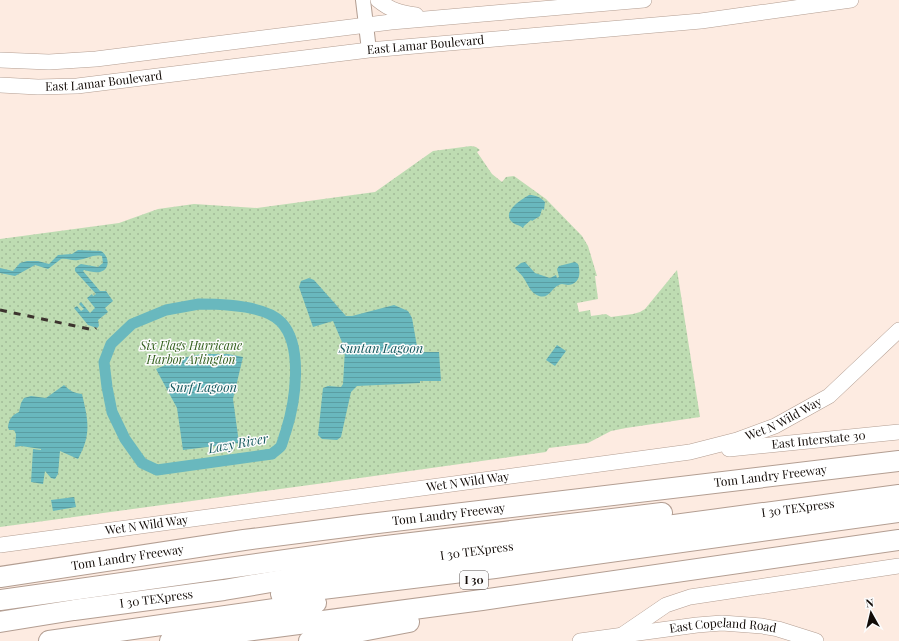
<svg xmlns="http://www.w3.org/2000/svg" width="899" height="641" font-family="'Playfair Display',serif">
<style>
.grass{fill:url(#grass-dots)}
.water{fill:url(#water-rules)}
.lines{fill:none;stroke-linecap:round;stroke-linejoin:round}
.canal{stroke:#69b8be;stroke-width:11}
.tertiary-casing{stroke:#b39e92;stroke-width:16}
.secondary-casing{stroke:#b39e92;stroke-width:16}
.motorway-casing{stroke:#b39e92;stroke-width:22}
.tertiary{stroke:#fff;stroke-width:14}
.secondary{stroke:#fff;stroke-width:15}
.motorway{stroke:#fff;stroke-width:20}
.rail{stroke:#3c332e;stroke-width:3;stroke-dasharray:7 7;stroke-linecap:butt}
.labels{text-anchor:middle;stroke-width:3;stroke-linejoin:round;paint-order:stroke}
.shield{fill:#fcfcfc;stroke:#585350;stroke-width:1}
.shield-label{font-size:11px;font-weight:bold;fill:#120b07}
.street-label{font-size:12px;fill:#120b07;stroke:#fcfcfc}
.park-label{font-size:12px;font-style:italic;fill:#35611f;stroke:#fcfcfc}
.water-label{font-size:13px;font-style:italic;fill:#15595e;stroke:#fcfcfc}
</style>
<defs>
<pattern id="grass-dots" width="8" height="8" patternUnits="userSpaceOnUse"><rect width="8" height="8" fill="#bedcb2"/><path d="M2 2h.1M6 6h.1" fill="none" stroke="#a2bb98" stroke-width="1.8" stroke-linecap="round"/></pattern>
<pattern id="water-rules" width="6" height="5" patternUnits="userSpaceOnUse"><rect width="6" height="5" fill="#69b8be"/><path d="M0 2.5h6" fill="none" stroke="#5a9da2"/></pattern>
</defs>
<rect width="100%" height="100%" fill="#fdebe1"/>
<path class="grass" d="M471,146L476,147L480,150L477,152L492,174L502,182L506,177L514,176L546,199L582,236L588,246L597,276H595L598,299L577,303L579,312L590,310L591,316L606,314L611,317L633,314L640,312L645,309L677,270L700,417L626,428L611,431L588,443L549,448L546,452L317,484L0,527V239L119,223L158,209L194,204L257,208L375,192L433,151Z"/>
<g class="water">
<path d="M529,195C536,195 540,197 545,202L544,210L542,209L540,216L532,221L531,220L524,226L523,228C520,225 515,225 512,222C501,212 522,199 529,195Z"/>
<path d="M78,250L101,251C109,256 111,269 100,272C95,273 89,271 84,270L83,271L100,291H106L113,301L105,308L108,312L98,320L99,326L97,328L88,325L74,308L77,306L81,311L84,309L79,304L81,302L90,313L95,308L87,298L92,294L93,296L96,294L75,271V268L79,265L81,264L98,267L103,263L102,256C93,254 87,259 78,260C72,261 67,258 61,259L48,269L35,265L15,276L0,273V268L13,271L20,263L27,261H38L49,264L58,255L72,254Z"/>
<path d="M525,262L535,273L550,278L556,275L557,278L559,277L557,269L559,266L575,262L578,264C581,273 580,284 568,285C565,285 562,283 559,285C551,288 550,299 539,296C530,293 528,284 523,277C521,274 517,271 515,268L521,263Z"/>
<path d="M309,278L314,280L346,316H352L394,305L408,311L412,318L418,352H439L441,381H420V383L357,386L351,392L341,437L337,440L322,439L318,435L323,388L328,386L341,387L343,384L345,349L333,321L313,327L299,287L301,281Z"/>
<path d="M557,345L566,351L555,366L546,360Z"/>
<path d="M202,354H228L243,357L233,399L239,443L183,450L177,408L156,369L182,358Z"/>
<path d="M64,385C70,391 74,393 82,394C88,420 92,434 78,459L60,451L58,474L55,479L51,478L45,471L43,484L31,482L33,449L41,450V449L21,446L15,447L16,434L14,430H9L8,427C9,419 12,415 19,412L21,403L24,398L31,396L46,398Z"/>
<path d="M74,497L76,507L53,511L51,500Z"/>
</g>
<g class="lines">
<path class="canal" d="M199,304C221,304 265,305 281,322C304,346 295,403 286,431C284,436 283,442 281,446C279,449 274,452 272,454L157,470L142,463L125,439L112,412L107,387L104,362L111,344L132,324L166,310Z"/>
<g class="tertiary-casing">
<path id="tertiary" d="M363,0L369,50"/>
</g>
<g class="secondary-casing">
<g id="secondary">
<path d="M378,0C390,10 401,13 416,15"/>
<path d="M0,60L49,62L96,59L391,22L644,0"/>
<path id="s1" d="M0,85L38,87L77,86L369,50L701,21L851,0"/>
<path id="s2" d="M729,449L899,432"/>
<path id="s3" d="M0,545L690,452L737,440L775,426L829,396L899,330"/>
<path id="s4" d="M580,641L697,625L722,623L762,626L778,629L816,641"/>
<path d="M623,641L622,635L666,605L690,597L899,566"/>
</g>
</g>
<g class="motorway-casing">
<g id="motorway">
<path id="s5" d="M0,577L244,540L361,525L899,461"/>
<path d="M281,594L495,568L899,512"/>
<path d="M0,600L378,547L662,513"/>
<path id="s6" d="M0,622L74,610L224,590L317,574L448,555L899,495"/>
<path d="M49,641L316,603"/>
<path d="M170,641L482,600L899,540"/>
<path d="M309,641L409,622"/>
</g>
</g>
<use href="#tertiary" class="tertiary"/>
<use href="#secondary" class="secondary"/>
<use href="#motorway" class="motorway"/>
<path class="rail" d="M0,310L94,330L96,328"/>
</g>
<g class="labels">
<rect class="shield" x="460" y="571" width="28" height="18" rx="3"/>
<g class="shield-label">
<text x="474" y="584">I 30</text>
</g>
<g class="street-label">
<text dy="4" stroke="none"><textPath href="#s1" startOffset="428">East Lamar Boulevard</textPath></text>
<text dy="4" stroke="none"><textPath href="#s1" startOffset="104">East Lamar Boulevard</textPath></text>
<text dy="4" stroke="none"><textPath href="#s3" startOffset="796">Wet N Wild Way</textPath></text>
<text dy="4" stroke="none"><textPath href="#s2" startOffset="90">East Interstate 30</textPath></text>
<text dy="4" stroke="none"><textPath href="#s5" startOffset="777">Tom Landry Freeway</textPath></text>
<text dy="4" stroke="none"><textPath href="#s3" startOffset="472">Wet N Wild Way</textPath></text>
<text dy="4" stroke="none"><textPath href="#s6" startOffset="806">I 30 TEXpress</textPath></text>
<text dy="4" stroke="none"><textPath href="#s5" startOffset="453">Tom Landry Freeway</textPath></text>
<text dy="4" stroke="none"><textPath href="#s3" startOffset="148">Wet N Wild Way</textPath></text>
<text dy="4" stroke="none"><textPath href="#s6" startOffset="482">I 30 TEXpress</textPath></text>
<text dy="4" stroke="none"><textPath href="#s5" startOffset="129">Tom Landry Freeway</textPath></text>
<text dy="4" stroke="none"><textPath href="#s6" startOffset="158">I 30 TEXpress</textPath></text>
<text dy="4" stroke="none"><textPath href="#s4" startOffset="144">East Copeland Road</textPath></text>
</g>
<g class="park-label">
<text x="191" y="350">Six Flags Hurricane<tspan x="191" dy="14">Harbor Arlington</tspan></text>
</g>
<g class="water-label">
<text x="381" y="353">Suntan Lagoon</text>
<text x="203" y="392">Surf Lagoon</text>
<text transform="translate(238 443) rotate(-10)" y="5">Lazy River</text>
</g>
</g>
<g transform="translate(871 613) rotate(352)" stroke="#fcfcfc" stroke-width="3" paint-order="stroke">
<path d="M0-3L7 15L0 10L-7 15Z" fill="#120b07"/>
<text y="-6" font-size="11" font-weight="bold" text-anchor="middle" fill="#120b07">N</text>
</g>
</svg>
